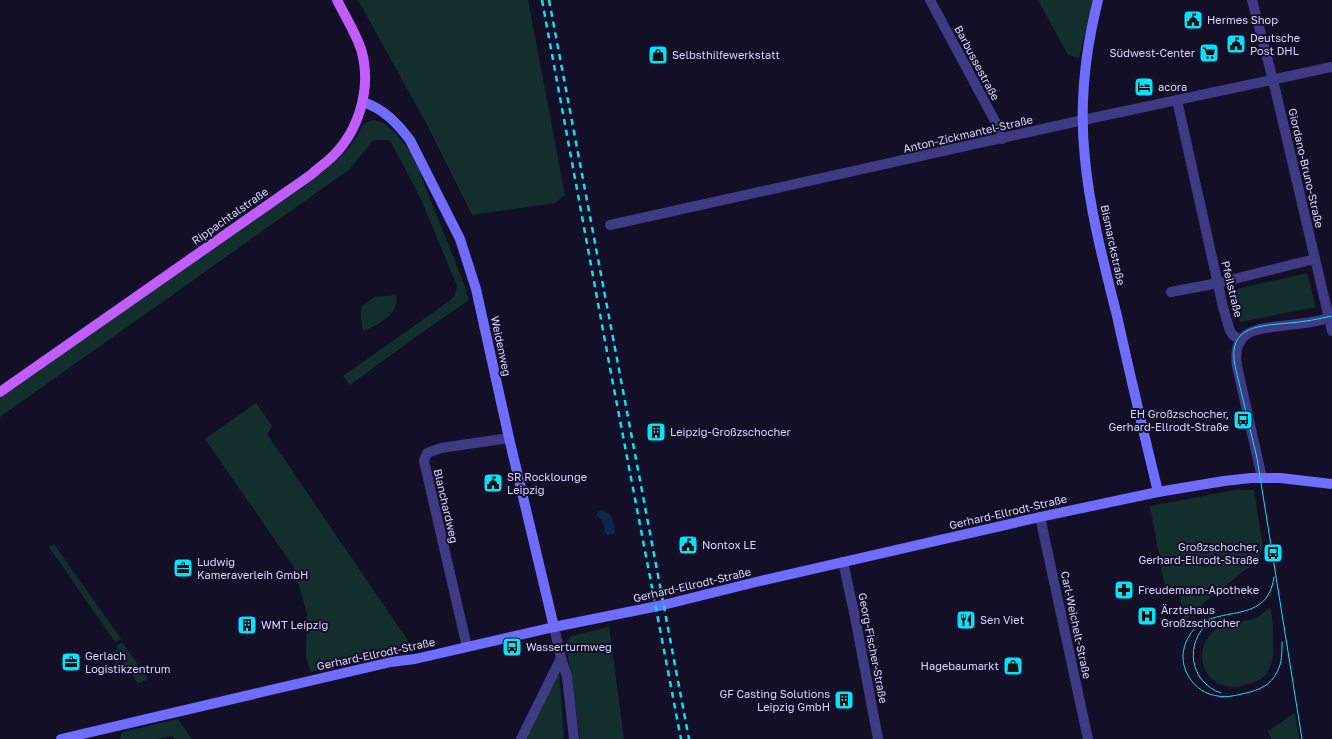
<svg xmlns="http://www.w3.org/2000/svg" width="1332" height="739" font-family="'Golos Text',sans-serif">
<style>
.green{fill:#122f2e}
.water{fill:#0f254a}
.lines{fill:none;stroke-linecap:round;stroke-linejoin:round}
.street{stroke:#3e3b84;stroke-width:10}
.secondary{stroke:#706cfd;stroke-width:10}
.primary{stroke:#c15cfd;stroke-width:10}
.tram{stroke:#03e3fc;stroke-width:1}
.rail{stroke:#03e3fc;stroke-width:2.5;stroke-dasharray:6 5;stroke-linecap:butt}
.labels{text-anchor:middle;stroke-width:4;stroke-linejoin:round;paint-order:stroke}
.poi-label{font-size:11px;fill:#d9d4ff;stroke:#130f26;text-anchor:start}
.street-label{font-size:11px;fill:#d9d4ff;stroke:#130f26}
</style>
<rect width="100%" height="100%" fill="#130f26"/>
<g class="green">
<path d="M358,0H528L565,195L555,203L472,215L426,123Z"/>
<path d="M1038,0H1094L1079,58L1068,55Z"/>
<path d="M374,120C390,123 400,138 409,150L410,140L425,186L464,284L469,300L417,336L350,385L343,376L448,302L455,295L457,286L421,199L390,140H373L350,169L0,417V398L336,161L346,151L357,137L361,128L367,122Z"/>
<path d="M1307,273L1316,307L1240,322L1232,290Z"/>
<path d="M396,295C401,313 377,326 363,331L361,316L362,306L375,297Z"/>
<path d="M256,403L272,426L267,434L413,648L311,672L306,658L307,613L293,566L205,439Z"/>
<path d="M1235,490H1254L1263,547L1258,560L1212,596L1185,621L1178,586L1165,588L1150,506Z"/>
<path d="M54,544L121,639L115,642L49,547Z"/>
<path d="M1270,607C1273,619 1273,629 1273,641C1273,649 1274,657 1271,665C1267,677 1258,682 1246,685C1239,687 1232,688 1225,686C1202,680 1195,652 1210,635C1221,622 1238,624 1252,619C1259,617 1265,612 1270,607Z"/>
<path d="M609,626L624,739H580L566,643L570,636L597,630Z"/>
<path d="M122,642L148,679L138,684L116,652L117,646Z"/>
<path d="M559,670L564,739H527Z"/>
<path d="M1295,713L1299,739H1271L1268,731Z"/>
<path d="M178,719L192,739H174L173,736L158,739H120L122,732Z"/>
</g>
<path class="water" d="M601,510C604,511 608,512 610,515C613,518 616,530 615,534L607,535L604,531L605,528L602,521L596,514L597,512Z"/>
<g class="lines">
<g class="street">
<path d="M930,0L995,121L1002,139"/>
<path d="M1252,0L1273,80L1332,331"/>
<path d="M1177,100L1223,307L1230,331L1233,335L1241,341"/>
<path d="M610,225L1083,120L1332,67"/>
<path d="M1171,292L1218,283L1315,259"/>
<path d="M1262,478L1237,366C1231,327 1261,329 1289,325C1303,324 1318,321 1332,318"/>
<path d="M1040,517L1088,739"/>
<path d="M843,562L855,617L878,739"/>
<path d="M554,627L561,658L567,677L574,739"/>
<path d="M467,647L424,461L427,453L441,448L509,438"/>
<path d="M521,739L561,658"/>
</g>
<g class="secondary">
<path d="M1098,0C1085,52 1079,106 1085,159C1090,212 1104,264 1117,316C1130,375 1144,434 1158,492"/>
<path d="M363,102C384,109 397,123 410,140L460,239L476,289L509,438L554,627"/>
<path d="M61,739L391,662L415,659L554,627L663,605L756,582L1040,517L1158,492L1224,481L1251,478H1280L1332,484"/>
</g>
<path class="primary" d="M0,392L312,174C318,168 326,163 333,156C360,129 372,86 361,49C355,32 345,16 337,0"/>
<g class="tram">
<path d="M1274,577C1267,630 1210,600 1189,636C1185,643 1183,650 1183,657C1183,676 1199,694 1218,696C1227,698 1237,695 1246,693C1259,690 1271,685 1277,672C1282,663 1282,653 1282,642"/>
<path d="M1209,622C1184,643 1189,682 1221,693"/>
<path d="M1302,739L1257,458L1235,366C1227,325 1260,326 1289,323C1304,322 1318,319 1332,316"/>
</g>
<g class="rail">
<path d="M542,0L610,368L681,739"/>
<path d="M549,0L689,739"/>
</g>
</g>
<defs>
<g id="civic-square" transform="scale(1)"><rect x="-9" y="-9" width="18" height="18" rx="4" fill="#03e3fc" stroke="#130f26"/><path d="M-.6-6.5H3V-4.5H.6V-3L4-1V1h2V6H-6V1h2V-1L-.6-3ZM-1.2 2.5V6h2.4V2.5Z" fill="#111"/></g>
<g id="supermarket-square" transform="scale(1)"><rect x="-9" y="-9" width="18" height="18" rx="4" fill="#03e3fc" stroke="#130f26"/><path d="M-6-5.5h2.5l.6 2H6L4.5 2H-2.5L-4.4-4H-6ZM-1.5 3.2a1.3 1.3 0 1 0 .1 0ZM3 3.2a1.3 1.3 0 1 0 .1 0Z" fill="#111"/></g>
<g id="shop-square" transform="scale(1)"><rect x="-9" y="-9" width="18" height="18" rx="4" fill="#03e3fc" stroke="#130f26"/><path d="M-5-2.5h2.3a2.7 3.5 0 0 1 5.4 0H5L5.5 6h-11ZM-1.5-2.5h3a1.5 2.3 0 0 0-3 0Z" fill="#111"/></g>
<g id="hotel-square" transform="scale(1)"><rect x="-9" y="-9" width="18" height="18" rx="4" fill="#03e3fc" stroke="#130f26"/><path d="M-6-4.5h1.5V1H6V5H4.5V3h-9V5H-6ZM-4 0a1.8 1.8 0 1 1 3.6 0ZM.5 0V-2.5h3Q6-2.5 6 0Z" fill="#111"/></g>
<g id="bus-square" transform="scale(1)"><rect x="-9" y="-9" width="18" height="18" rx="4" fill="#03e3fc" stroke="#130f26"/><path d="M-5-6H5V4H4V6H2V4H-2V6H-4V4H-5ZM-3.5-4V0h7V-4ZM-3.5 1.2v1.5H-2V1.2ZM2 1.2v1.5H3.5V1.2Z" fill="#111"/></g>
<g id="building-square" transform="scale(1)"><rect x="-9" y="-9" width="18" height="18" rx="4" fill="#03e3fc" stroke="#130f26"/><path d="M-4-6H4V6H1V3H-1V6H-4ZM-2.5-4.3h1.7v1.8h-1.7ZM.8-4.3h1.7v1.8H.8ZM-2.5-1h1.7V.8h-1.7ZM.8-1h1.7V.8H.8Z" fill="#111"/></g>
<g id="office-square" transform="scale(1)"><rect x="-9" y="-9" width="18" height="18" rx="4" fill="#03e3fc" stroke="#130f26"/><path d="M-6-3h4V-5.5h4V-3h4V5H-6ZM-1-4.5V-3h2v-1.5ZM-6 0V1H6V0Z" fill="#111"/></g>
<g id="pharmacy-square" transform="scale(1)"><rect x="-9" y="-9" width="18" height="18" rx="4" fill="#03e3fc" stroke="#130f26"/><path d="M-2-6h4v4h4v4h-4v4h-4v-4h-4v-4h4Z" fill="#111"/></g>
<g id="hospital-square" transform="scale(1)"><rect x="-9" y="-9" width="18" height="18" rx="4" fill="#03e3fc" stroke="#130f26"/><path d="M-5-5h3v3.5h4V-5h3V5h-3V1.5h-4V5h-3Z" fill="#111"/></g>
<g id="restaurant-square" transform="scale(1)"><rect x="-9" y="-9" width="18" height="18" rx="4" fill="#03e3fc" stroke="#130f26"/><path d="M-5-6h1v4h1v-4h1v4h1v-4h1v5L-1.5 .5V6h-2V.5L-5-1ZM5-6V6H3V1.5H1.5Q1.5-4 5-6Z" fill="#111"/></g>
</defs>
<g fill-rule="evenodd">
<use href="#civic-square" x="1193" y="20"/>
<use href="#civic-square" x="1236" y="44"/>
<use href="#supermarket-square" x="1209" y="53"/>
<use href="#shop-square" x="658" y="55"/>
<use href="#hotel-square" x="1144" y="87"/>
<use href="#bus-square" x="1243" y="420"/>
<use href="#building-square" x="656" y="432"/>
<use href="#civic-square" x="493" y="483"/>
<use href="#civic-square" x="688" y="545"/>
<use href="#bus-square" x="1273" y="553"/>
<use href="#office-square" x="183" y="568"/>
<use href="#pharmacy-square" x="1124" y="590"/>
<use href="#hospital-square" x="1147" y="616"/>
<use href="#restaurant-square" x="966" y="620"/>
<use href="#building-square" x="247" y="625"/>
<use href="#bus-square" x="512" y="647"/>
<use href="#office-square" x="71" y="662"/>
<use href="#shop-square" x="1013" y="666"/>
<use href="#building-square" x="844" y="700"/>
</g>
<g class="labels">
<g class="poi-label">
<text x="1207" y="24">Hermes Shop</text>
<text x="1250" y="42">Deutsche<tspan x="1250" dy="13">Post DHL</tspan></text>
<text x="1195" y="57" text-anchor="end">Südwest-Center</text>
<text x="672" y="59">Selbsthilfewerkstatt</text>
<text x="1158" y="91">acora</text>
<text x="1229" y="418" text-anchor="end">EH Großzschocher,<tspan x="1229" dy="13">Gerhard-Ellrodt-Straße</tspan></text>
<text x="670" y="436">Leipzig-Großzschocher</text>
<text x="507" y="481">SR Rocklounge<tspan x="507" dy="13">Leipzig</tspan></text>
<text x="702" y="549">Nontox LE</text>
<text x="1259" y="551" text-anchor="end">Großzschocher,<tspan x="1259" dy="13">Gerhard-Ellrodt-Straße</tspan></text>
<text x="197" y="566">Ludwig<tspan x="197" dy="13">Kameraverleih GmbH</tspan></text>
<text x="1138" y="594">Freudemann-Apotheke</text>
<text x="1161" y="614">Ärztehaus<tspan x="1161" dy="13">Großzschocher</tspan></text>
<text x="980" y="624">Sen Viet</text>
<text x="261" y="629">WMT Leipzig</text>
<text x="526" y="651">Wasserturmweg</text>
<text x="85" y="660">Gerlach<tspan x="85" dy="13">Logistikzentrum</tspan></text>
<text x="999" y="670" text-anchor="end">Hagebaumarkt</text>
<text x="830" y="698" text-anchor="end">GF Casting Solutions<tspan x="830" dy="13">Leipzig GmbH</tspan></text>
</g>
<g class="street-label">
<text transform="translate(977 63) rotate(62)" y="4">Barbussestraße</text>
<text transform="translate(968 134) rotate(-13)" y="4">Anton-Zickmantel-Straße</text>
<text transform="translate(1306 168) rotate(77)" y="4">Giordano-Bruno-Straße</text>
<text transform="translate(230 216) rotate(-35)" y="4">Rippachtalstraße</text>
<text transform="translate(1113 245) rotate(78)" y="4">Bismarckstraße</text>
<text transform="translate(1232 289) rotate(76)" y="4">Pfeilstraße</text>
<text transform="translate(501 346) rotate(78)" y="4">Weidenweg</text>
<text transform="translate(446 506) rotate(77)" y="4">Blanchardweg</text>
<text transform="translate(1008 512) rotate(-13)" y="4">Gerhard-Ellrodt-Straße</text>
<text transform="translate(692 585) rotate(-13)" y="4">Gerhard-Ellrodt-Straße</text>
<text transform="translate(1076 625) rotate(78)" y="4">Carl-Weichelt-Straße</text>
<text transform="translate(873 648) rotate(79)" y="4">Georg-Fischer-Straße</text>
<text transform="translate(376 654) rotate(-12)" y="4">Gerhard-Ellrodt-Straße</text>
</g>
</g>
</svg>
